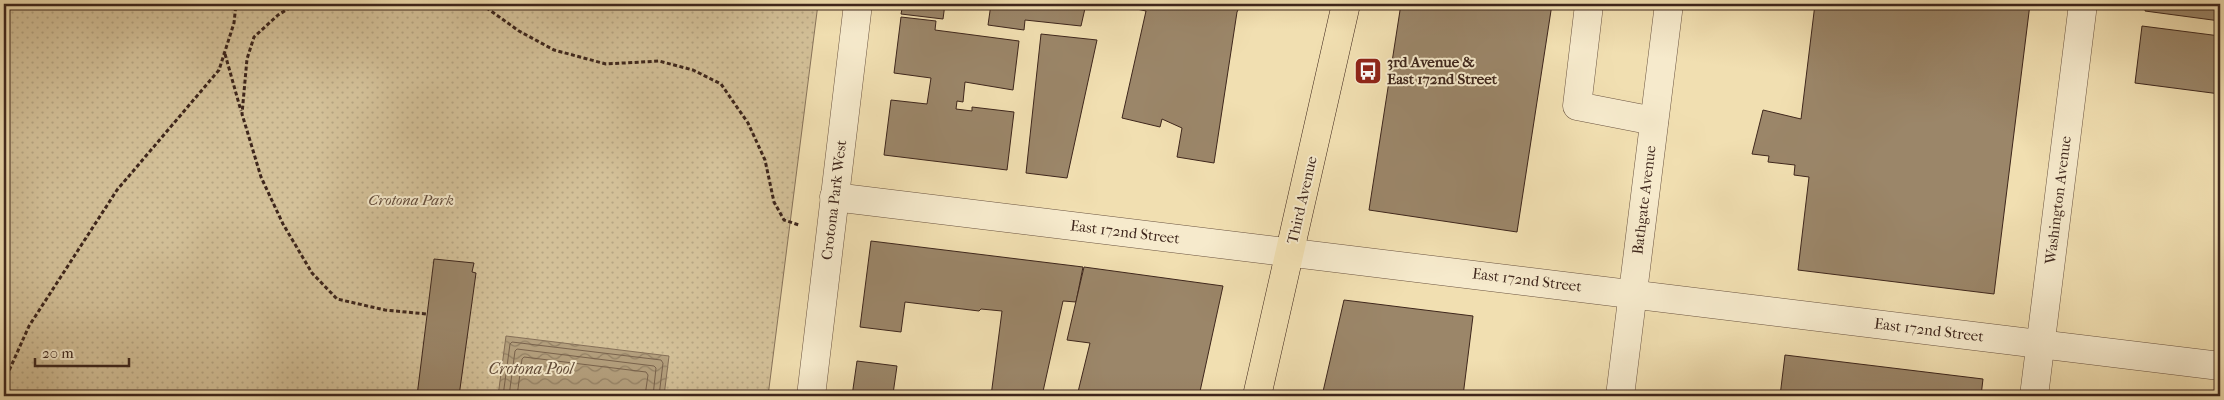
<svg xmlns="http://www.w3.org/2000/svg" width="2224" height="400" font-family="'IM FELL French Canon',serif">
<style>
.green{fill:url(#green-dots);stroke:#88735a}
.water{fill:url(#water-waves);stroke:#856f57}
.lines{fill:none;stroke-linecap:round;stroke-linejoin:round}
.shore{stroke:#79634d;stroke-width:1}
.building{fill:#9b8669;stroke:#3e261c}
.minor-casing{stroke:#6b5441;stroke-width:29}
.major-casing{stroke:#3e261c;stroke-width:29}
.path{stroke:#3e261c;stroke-width:3;stroke-dasharray:4 2.5;stroke-linecap:butt}
.minor{stroke:#f6eacc;stroke-width:28}
.major{stroke:#f1dfb1;stroke-width:28}
.labels{text-anchor:middle;stroke-width:4;stroke-linejoin:round;paint-order:stroke}
.poi-label{font-size:15px;font-weight:bold;fill:#3e261c;stroke:#f6eacc;text-anchor:start}
.park-label{font-size:15px;font-style:italic;fill:#634c3b;stroke:#f6eacc}
.street-label{font-size:15px;fill:#3e261c;stroke:#f6eacc}
.water-label{font-size:16px;font-style:italic;fill:#614b39;stroke:#f6eacc}
</style>
<defs>
<pattern id="green-dots" width="8" height="8" patternUnits="userSpaceOnUse" patternTransform="scale(1.25)"><rect width="8" height="8" fill="#d3c098"/><path d="M2 2h.1M6 6h.1" fill="none" stroke="#b6a582" stroke-width="1.8" stroke-linecap="round"/></pattern>
<pattern id="water-waves" width="16" height="10" patternUnits="userSpaceOnUse" patternTransform="scale(1.25)"><rect width="16" height="10" fill="#b4a07e"/><path d="M0 5q4-4 8 0t8 0" fill="none" stroke="#948266"/></pattern>
</defs>
<rect width="100%" height="100%" fill="#f1dfb1"/>
<filter id="stains"><feTurbulence type="fractalNoise" baseFrequency=".004" numOctaves="4"/><feColorMatrix values="0 0 0 0 .2 0 0 0 0 .09 0 0 0 0 .02 0 0 0 .5 -.17"/></filter>
<radialGradient id="worn" r=".72"><stop offset=".6" stop-color="#630" stop-opacity="0"/><stop offset="1" stop-color="#630" stop-opacity=".3"/></radialGradient>
<path class="green" d="M4,4H818L768,396H4Z"/>
<path class="water" d="M506,336L669,356L664,396H498Z"/>
<g class="lines">
<g class="shore">
<path d="M503,396L510,344L512,342L661,360L663,363L659,396"/>
<path d="M509,396L515,351L517,349L654,366L656,368L653,396"/>
<path d="M517,396L522,359L524,357L646,372L648,375L645,396"/>
</g>
</g>
<g class="building">
<path d="M903,4H945L943,19L901,14Z"/>
<path d="M991,4H1086L1081,26L1025,20L1024,30L988,25Z"/>
<path d="M1133,4H1241L1237,12L1214,163L1177,157L1182,128L1162,119L1160,127L1122,118L1146,11L1132,8Z"/>
<path d="M1401,4H1552L1517,232L1369,210Z"/>
<path d="M1815,4H2030L1994,294L1798,270L1809,177L1794,175L1795,165L1768,162L1769,156L1752,154L1763,110L1801,119Z"/>
<path d="M2146,4H2220V21L2145,11Z"/>
<path d="M901,17L936,21L935,30L1019,41L1013,90L965,82L963,102L957,101L956,109L972,111V107L1014,112L1007,170L884,155L891,100L927,104L931,78L894,73Z"/>
<path d="M2142,26L2220,36V94L2135,83Z"/>
<path d="M1041,34L1097,40L1067,178L1026,173Z"/>
<path d="M871,241L1083,267L1076,302L1063,301L1042,396H991L1002,311L981,309L979,311L905,302L901,332L860,327Z"/>
<path d="M434,259L474,263L472,272L476,273L459,396H417Z"/>
<path d="M1084,267L1223,286L1199,396H1077L1090,343L1067,340Z"/>
<path d="M1344,300L1473,316L1463,396H1322Z"/>
<path d="M1785,355L1983,379L1981,396H1780Z"/>
<path d="M857,361L897,366L893,394L914,396H852Z"/>
</g>
<g class="lines">
<g class="minor-casing">
<g id="minor">
<path d="M1589,5L1577,106L1654,121"/>
<path d="M834,197L2220,366"/>
<path d="M811,396L858,4"/>
<path d="M1620,396L1669,4"/>
<path d="M2034,396L2083,4"/>
</g>
</g>
<g class="major-casing">
<path id="major" d="M1257,396L1346,4"/>
</g>
<g class="path">
<path d="M296,4L278,15L254,37L247,59L242,114L261,177L283,224L312,273L337,299L385,310L427,314"/>
<path d="M481,4L519,31L554,50L606,64L659,61L693,70L721,84L748,123L765,160L774,202L784,220L799,225"/>
<path d="M225,54L241,111"/>
<path d="M4,382L29,326L117,190L219,70L234,23L236,4"/>
</g>
<use href="#minor" class="minor"/>
<use href="#major" class="major"/>
</g>
<defs>
<g id="bus-square" transform="scale(1.4375)"><rect x="-9" y="-9" width="18" height="18" rx="4" fill="#8f2418" stroke="#f6eacc"/><path d="M-5-6H5V4H4V6H2V4H-2V6H-4V4H-5ZM-3.5-4V0h7V-4ZM-3.5 1.2v1.5H-2V1.2ZM2 1.2v1.5H3.5V1.2Z" fill="#fff"/></g>
</defs>
<g fill-rule="evenodd">
<use href="#bus-square" x="1368" y="71"/>
</g>
<g class="labels">
<g class="poi-label">
<text x="1387" y="67">3rd Avenue &amp;<tspan x="1387" dy="17">East 172nd Street</tspan></text>
</g>
<g class="park-label">
<text x="411" y="205">Crotona Park</text>
</g>
<g class="street-label">
<text transform="translate(834 200) rotate(-83)" y="5">Crotona Park West</text>
<text transform="translate(1302 200) rotate(-77)" y="5">Third Avenue</text>
<text transform="translate(1644 200) rotate(-83)" y="5">Bathgate Avenue</text>
<text transform="translate(2058 200) rotate(-83)" y="5">Washington Avenue</text>
<text transform="translate(1125 232) rotate(7)" y="5">East 172nd Street</text>
<text transform="translate(1527 280) rotate(7)" y="5">East 172nd Street</text>
<text transform="translate(1929 330) rotate(7)" y="5">East 172nd Street</text>
</g>
<g class="water-label">
<text x="531" y="374">Crotona Pool</text>
</g>
</g>
<rect width="2224" height="400" fill="none" stroke="#f1dfb1" stroke-width="20"/>
<rect x="5" y="5" width="2214" height="390" fill="none" stroke="#3e261c" stroke-width="2.5"/>
<rect x="10" y="10" width="2204" height="380" fill="none" stroke="#3e261c"/>
<path d="M35 358v8h94v-8" fill="none" stroke="#3e261c" stroke-width="2.5"/>
<text x="42" y="358" font-size="15" fill="#3e261c" stroke="#f6eacc" stroke-width="4" paint-order="stroke">20 m</text>
<rect width="100%" height="100%" filter="url(#stains)"/>
<rect width="100%" height="100%" fill="url(#worn)"/>
</svg>
